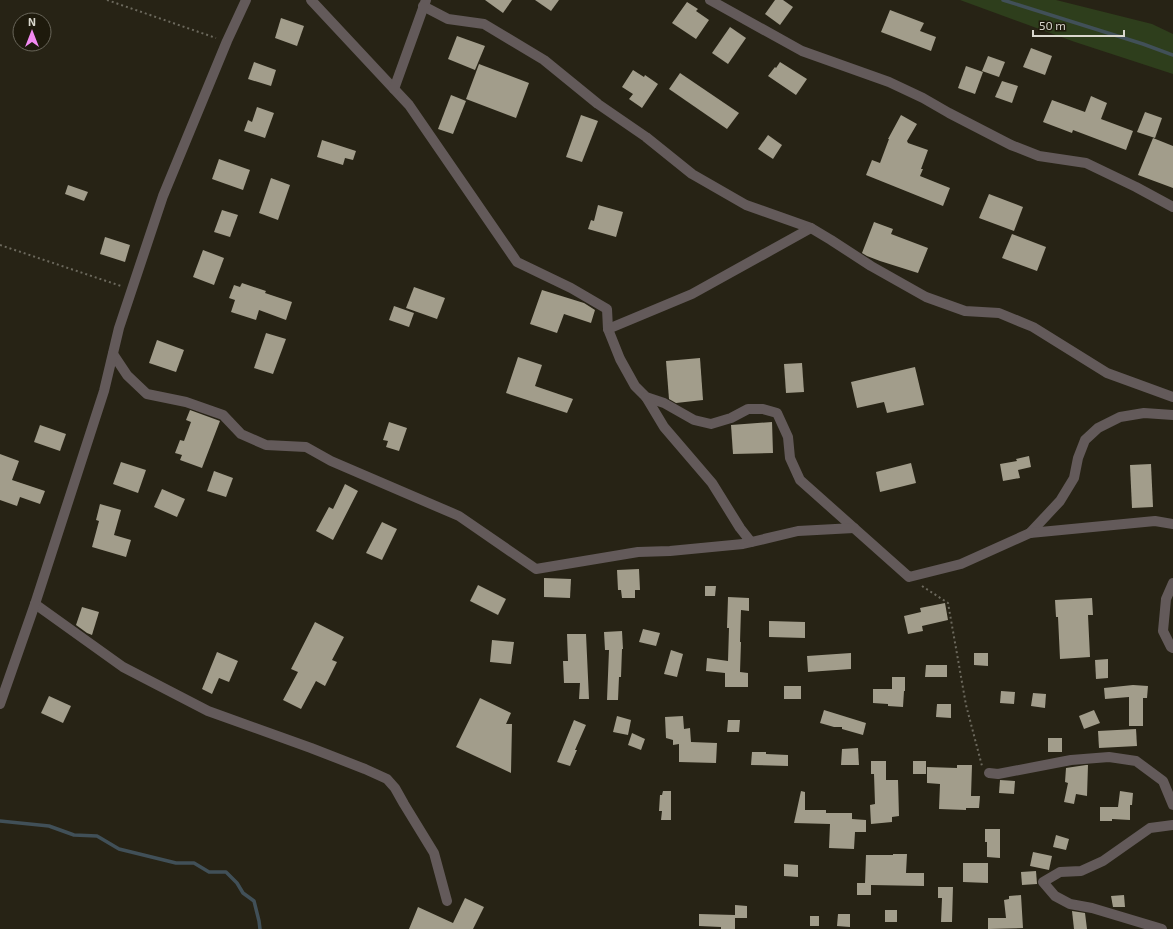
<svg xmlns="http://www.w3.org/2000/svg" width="1173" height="929" font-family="'Exo 2',sans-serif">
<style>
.green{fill:#2e3e1c}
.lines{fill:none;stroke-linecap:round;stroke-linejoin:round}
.stream{stroke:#415058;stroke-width:3.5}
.building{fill:#a29d8b}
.path{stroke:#6c695d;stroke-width:2;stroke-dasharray:2 3;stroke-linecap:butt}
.minor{stroke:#635a5a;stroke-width:10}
</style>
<rect width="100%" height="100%" fill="#272315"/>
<path class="green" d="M960,0H1056L1152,24L1173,34V74L1075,42Z"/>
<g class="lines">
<g class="stream">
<path d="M1003,0L1143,44L1173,55"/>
<path d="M0,821L49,826L74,835L97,836L119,849L176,863H194L209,872H226L237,883L243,893L254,901L259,921L260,929"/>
</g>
</g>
<g class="building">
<path d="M485,0H512L503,13Z"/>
<path d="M535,0H559L551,11Z"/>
<path d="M775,0H783L793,7L780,25L765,14Z"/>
<path d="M687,2L698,9L696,11L709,20L696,39L672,23Z"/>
<path d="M890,10L924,23L920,31L936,37L931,51L881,32Z"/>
<path d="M281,18L304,26L297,46L275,38Z"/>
<path d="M730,27L746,38L728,64L712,53Z"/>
<path d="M457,36L485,46L475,70L448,59Z"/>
<path d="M1031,48L1052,56L1045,75L1023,67Z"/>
<path d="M988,56L1005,62L999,77L982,71Z"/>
<path d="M254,62L276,70L271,86L248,79Z"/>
<path d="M780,62L807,79L796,95L768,76L775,67L776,68Z"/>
<path d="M479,64L529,83L516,118L466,99Z"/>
<path d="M966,66L983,72L975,94L958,88Z"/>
<path d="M633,70L644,77L645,75L658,84L642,108L629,99L633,94L622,87Z"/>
<path d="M680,73L739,113L727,129L669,89Z"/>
<path d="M1002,81L1018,86L1012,103L995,97Z"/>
<path d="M451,95L466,101L453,134L438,129Z"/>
<path d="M1091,96L1107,103L1101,119L1133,131L1126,150L1073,130L1072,133L1043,122L1052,100L1085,112Z"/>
<path d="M257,107L274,113L265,138L244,131L248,120L252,122Z"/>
<path d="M1145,112L1162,118L1155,138L1137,132Z"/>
<path d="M581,115L598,121L582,162L566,157Z"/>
<path d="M901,115L917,124L907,141L908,143L928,150L921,169H923L920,176L950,188L943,206L866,175L872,160L880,163L889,139H888Z"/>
<path d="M768,135L782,145L773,159L758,149Z"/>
<path d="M1153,138L1173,146V188L1138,175Z"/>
<path d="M322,140L356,151L353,160L345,158L343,165L317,157Z"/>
<path d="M219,159L250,170L243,190L212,179Z"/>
<path d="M271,178L290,185L278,220L259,213Z"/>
<path d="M68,185L88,192L84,201L65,194Z"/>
<path d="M989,194L1023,207L1014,231L979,218Z"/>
<path d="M598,205L623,212L616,237L588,229L591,220L594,221Z"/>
<path d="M222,210L238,215L230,237L214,232Z"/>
<path d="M874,222L893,229L891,234L928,248L918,273L880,261L867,256L862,253Z"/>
<path d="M1012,234L1046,247L1037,271L1002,258Z"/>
<path d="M105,237L130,245L125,262L100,254Z"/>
<path d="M203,250L224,258L214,285L193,277Z"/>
<path d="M242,283L266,291L265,293L292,302L286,320L259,310L256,320L231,312L235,300L229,298L234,285L240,287Z"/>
<path d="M414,287L445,298L437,319L406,308Z"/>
<path d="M542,290L584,303L595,310L591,323L564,314L557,333L530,324Z"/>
<path d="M394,306L414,313L409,327L389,320Z"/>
<path d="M266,333L286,339L273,374L254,368Z"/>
<path d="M157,340L184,350L176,372L149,363Z"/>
<path d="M518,357L542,365L535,386L573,399L567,413L506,393Z"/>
<path d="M700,358L703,400L676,403L669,399L666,361Z"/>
<path d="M802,363L804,392L786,393L784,364Z"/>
<path d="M915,367L924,405L887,413L884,402L857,408L851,382Z"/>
<path d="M190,410L220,421L202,468L180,460L182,455L175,453L180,440L184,441L191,422L186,420Z"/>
<path d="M389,422L407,428L399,451L386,447L388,441L383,440Z"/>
<path d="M772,422L773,453L733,454L731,425Z"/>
<path d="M40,425L66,434L60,451L34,442Z"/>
<path d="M0,454L19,461L12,480L45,491L40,504L20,497L17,506L0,500Z"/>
<path d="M1029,456L1031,467L1018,470L1020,478L1003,481L1000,464L1017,461L1016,459Z"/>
<path d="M121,462L146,470L138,493L113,484Z"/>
<path d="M911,463L916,483L880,492L876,472Z"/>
<path d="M1151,464L1153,507L1132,508L1130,465Z"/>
<path d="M214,471L233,478L226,497L207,491Z"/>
<path d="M345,484L358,491L333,540L316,531L329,507L333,509Z"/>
<path d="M162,489L185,499L177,517L154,507Z"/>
<path d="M100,504L121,510L114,535L131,540L126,557L92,547L99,521L96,520Z"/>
<path d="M382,522L397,529L382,560L366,553Z"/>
<path d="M639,569L640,590H635V598H622L621,590H618L617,570Z"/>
<path d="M544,578L571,579L570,598L544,597Z"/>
<path d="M478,585L506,599L498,615L470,601Z"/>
<path d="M705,586H716L715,596H705Z"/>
<path d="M728,597L749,598V611L741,610L740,642H741L740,672L748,673V687H725V673L706,671L707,658L728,661L729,628H727Z"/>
<path d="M1092,598L1093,615H1088L1090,657L1060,659L1058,617H1056L1055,600Z"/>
<path d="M945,603L948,620L922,626L923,631L908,634L904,616L921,612L920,608Z"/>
<path d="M82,607L99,612L92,635L87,633L76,625Z"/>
<path d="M769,621L805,622V638L769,637Z"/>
<path d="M315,622L344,637L332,660L337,662L325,686L316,681L301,709L283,700L298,672L291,669Z"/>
<path d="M643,629L660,633L656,646L639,642Z"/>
<path d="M622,631L623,649H622L621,677H619L618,700H607L609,650H605L604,632Z"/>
<path d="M567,634H586L589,699H579L580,683H564L563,661H568Z"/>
<path d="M492,640L514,642L511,664L490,662Z"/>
<path d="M671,650L683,654L677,677L664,674Z"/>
<path d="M217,652L238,661L229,682L219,678L212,694L202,689Z"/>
<path d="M851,653V669L808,672L807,656Z"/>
<path d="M974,653H988V666L974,665Z"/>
<path d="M1108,659V678L1096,679L1095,660Z"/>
<path d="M926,665H947V677H925Z"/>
<path d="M892,677H905V691H904L903,707L888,706V704L873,703V689H892Z"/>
<path d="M1133,685L1148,686L1147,698H1143V726H1129V697L1105,699L1104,688Z"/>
<rect x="784" y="686" width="17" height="13"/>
<path d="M1001,691L1015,692L1014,704L1000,703Z"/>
<path d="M1033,693L1046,694L1045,708L1031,706Z"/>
<path d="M49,696L71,706L63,723L41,713Z"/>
<path d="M480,698L511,713L506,724H512L511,773L456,747Z"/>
<path d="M937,704H951V718L936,717Z"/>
<path d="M824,710L866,723L863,735L842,729V727H834L820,723Z"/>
<path d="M1094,710L1100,723L1084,729L1079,716Z"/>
<path d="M617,716L631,720L628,735L613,732Z"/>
<path d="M683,716L684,729L690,728L691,742L717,743L716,763L679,762V744L673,745V740L666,738L665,717Z"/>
<path d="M574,720L586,725L575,750H577L570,766L557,762Z"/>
<path d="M728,720H740L739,732H727Z"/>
<path d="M1136,729L1137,746L1099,748L1098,731Z"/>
<path d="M632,733L645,739L641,750L628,745Z"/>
<rect x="1048" y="738" width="14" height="14"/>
<path d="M858,748L859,765H841L842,749Z"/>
<path d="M752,752H766V754L788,755V766L751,765Z"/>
<path d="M871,761H886V780H898L899,816L892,817V822L871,824L870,805L875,804L874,774H871Z"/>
<rect x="913" y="761" width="13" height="13"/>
<path d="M957,765H972L971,796H980L979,808H966V810L939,809L940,784L927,783V767L957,768Z"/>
<path d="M1086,765H1088L1087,796L1076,794L1074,804L1064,802L1068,783L1065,782L1066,768Z"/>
<path d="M1000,780L1015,781L1014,794L999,793Z"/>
<path d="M663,791H671V820H661L662,811H659L660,795H662Z"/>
<path d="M801,791L805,792V810H826V813H852V819L866,820V832H855L854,849L829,848L830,824L794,823Z"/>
<path d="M1120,791L1133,793L1132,805H1130V820L1112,819V821H1100V807H1118Z"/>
<path d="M985,829H1000V858L987,857V842H985Z"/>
<path d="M1056,835L1069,839L1066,850L1053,847Z"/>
<path d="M1033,852L1052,856L1049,870L1030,866Z"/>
<path d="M893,854H907L906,873H924V886L871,885V895H857V883H865L866,855H893Z"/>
<path d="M963,863H988V883L963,882Z"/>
<path d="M784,864L798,865V877L784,876Z"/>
<path d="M1036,871L1037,884L1022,885L1021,872Z"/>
<path d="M938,887H953L952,922H941L942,898H938Z"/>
<path d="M1021,895L1023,928L988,929V918H1006L1004,900L1009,899V896Z"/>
<path d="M1124,895L1125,907H1113L1111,896Z"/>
<path d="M465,898L484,907L473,929H409L418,907L453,923Z"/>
<path d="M735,905L747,906V918H735V929H721V927L699,926V914L735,915Z"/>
<rect x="885" y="910" width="12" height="12"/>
<path d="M1072,911L1085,913L1087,929H1074Z"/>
<path d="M838,914H850V927L837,926Z"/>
<rect x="810" y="916" width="9" height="10"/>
</g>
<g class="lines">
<g class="path">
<path d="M107,0L216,38"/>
<path d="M0,245L121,286"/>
<path d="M922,586L948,603L966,705L982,766"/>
</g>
<g class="minor">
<path d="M311,0L409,105L517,262L571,288L607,309L608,329L620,359L635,386L646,397L664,403L694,420L711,424L731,418L748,409H763L777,413L788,437L790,458L800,480L909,577L961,564L1030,533L1060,501L1074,478L1078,458L1085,440L1098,428L1120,417L1144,413L1173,415"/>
<path d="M710,0L802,51L889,82L923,98L949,113L1011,145L1039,156L1086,163L1136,187L1173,207"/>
<path d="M423,6L448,19L484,24L544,60L598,104L646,137L692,174L746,205L811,228L831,240L871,266L926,297L965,311L999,313L1033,327L1107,373L1173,397"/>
<path d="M394,89L426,0"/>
<path d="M608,329L692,294L811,228"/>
<path d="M113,354L127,375L147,394L186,402L223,415L241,434L266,445L306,447L331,461L459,516L536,569L638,552L670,551L743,544L798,531L854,528"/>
<path d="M646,397L664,427L712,483L740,528L751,542"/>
<path d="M1030,533L1155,521L1173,524"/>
<path d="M1173,583L1166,599L1163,631L1171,647L1173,648"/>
<path d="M35,604L123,667L208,711L311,748L365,769L387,779L395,788L404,804L434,853L447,901"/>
<path d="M0,704L35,604L104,391L119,328L163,196L227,41L246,0"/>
<path d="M989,773L998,774L1071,760L1109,757L1136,761L1163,781L1173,805"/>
<path d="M1162,929L1092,908L1070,904L1055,896L1043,882L1060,872L1081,871L1103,861L1150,828L1173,825"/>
</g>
</g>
<g transform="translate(32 32)"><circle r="19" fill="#1e1a0c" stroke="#69665a"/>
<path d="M0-3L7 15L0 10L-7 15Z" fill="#f38af1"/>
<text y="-6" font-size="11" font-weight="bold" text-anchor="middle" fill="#dad8ce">N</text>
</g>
<path d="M1033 30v6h91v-6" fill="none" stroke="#dad8ce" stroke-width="2"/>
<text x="1039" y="30" font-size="12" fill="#dad8ce" stroke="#1e1a0c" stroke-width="3" paint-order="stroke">50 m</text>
</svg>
